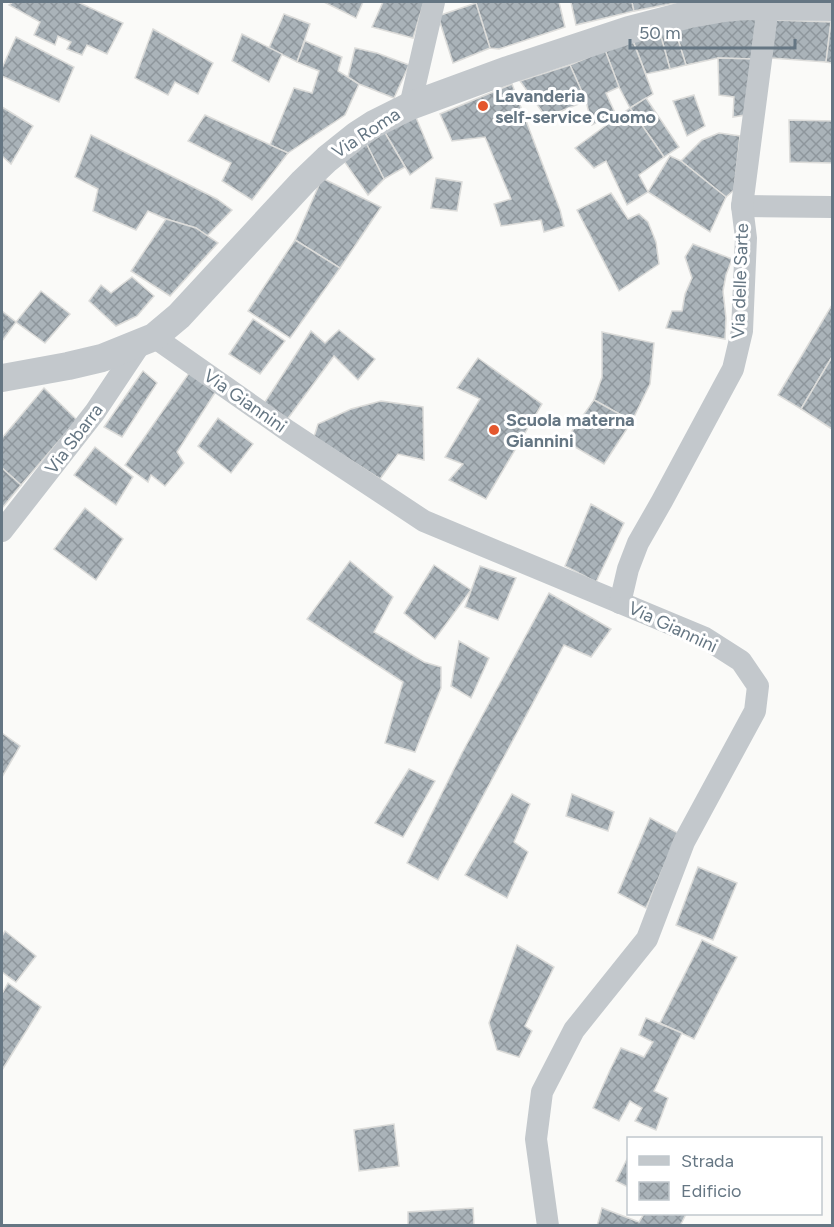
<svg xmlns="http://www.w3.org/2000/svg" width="834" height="1227" font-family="Figtree,sans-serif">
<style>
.building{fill:url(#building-cross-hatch);stroke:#dcdcda;stroke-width:1.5}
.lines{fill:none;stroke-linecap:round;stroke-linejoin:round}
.minor{stroke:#c3c8cc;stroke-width:22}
.tertiary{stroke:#c3c8cc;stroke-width:28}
.poi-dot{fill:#e4572e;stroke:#fff;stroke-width:2}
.labels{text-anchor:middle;stroke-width:6;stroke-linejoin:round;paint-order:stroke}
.poi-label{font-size:18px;font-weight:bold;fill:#657683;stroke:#fff;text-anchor:start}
.street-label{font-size:18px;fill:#657683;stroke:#fff}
</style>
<defs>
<pattern id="building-cross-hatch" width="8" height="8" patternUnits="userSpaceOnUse" patternTransform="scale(1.5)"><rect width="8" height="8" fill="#aab3b9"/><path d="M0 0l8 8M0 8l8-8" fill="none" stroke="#8e969c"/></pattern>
</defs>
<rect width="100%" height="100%" fill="#fafaf8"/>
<g class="building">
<path d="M13,2H78L123,23L107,54L87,45L82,55L67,49L71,42L58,36L55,45L34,35L40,22L9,5Z"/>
<path d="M324,2H363L356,18Z"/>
<path d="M383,2H424L413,38L372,27Z"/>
<path d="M478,2H559L565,27L499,49L490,48L476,3Z"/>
<path d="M571,2H632L634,11L576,25Z"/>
<path d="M632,2H680L634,11Z"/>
<path d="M476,3L490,48L453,63L438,16Z"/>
<path d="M284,14L310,24L297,62L269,48Z"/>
<path d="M733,15L759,19L752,59L718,58L686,65L675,30Z"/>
<path d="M774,20L831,22L826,62L771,58Z"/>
<path d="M831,22H832V63L826,62Z"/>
<path d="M153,29L213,63L198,94L175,82L168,95L135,78Z"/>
<path d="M675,30L686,65L670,69L660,33Z"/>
<path d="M660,33L670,69L646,74L633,41Z"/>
<path d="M242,34L282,54L269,82L232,61Z"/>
<path d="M16,37L74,67L59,102L2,76V68Z"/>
<path d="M305,41L342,57L338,71L359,84L345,115L288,153L270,145L294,88L312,93L319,71L297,62Z"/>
<path d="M633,41L653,94L630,108L619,87L605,50Z"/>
<path d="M355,48L377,53L409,65L394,98L359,84L348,77Z"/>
<path d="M605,50L619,87L606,93L615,113L592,125L586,101L570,65Z"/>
<path d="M718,58L752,59L745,115L733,117L734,97L719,95Z"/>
<path d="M570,65L586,101L546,117L520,81Z"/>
<path d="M512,84L560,210L564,226L544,232L541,220L501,226L494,204L511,199L485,137L452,141L440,114Z"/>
<path d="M694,95L705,126L687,136L673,101Z"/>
<path d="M646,98L679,147L664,157L630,108Z"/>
<path d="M2,107L33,126L11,164L2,156Z"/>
<path d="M630,108L664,157L639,175L648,192L627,205L606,161L594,168L575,148Z"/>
<path d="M205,115L288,153L252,200L222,181L231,163L188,141Z"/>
<path d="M415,115L433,158L410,175L384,131Z"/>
<path d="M789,120L832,121V163L790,162Z"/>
<path d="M384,131L405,167L384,179L366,143Z"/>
<path d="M719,133L740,136L734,190L726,197L681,161L702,140Z"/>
<path d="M91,135L217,199L232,210L207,236L196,228L166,219L148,211L136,230L93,211L98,189L75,177Z"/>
<path d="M366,143L384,179L368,195L344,161Z"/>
<path d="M670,156L681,161L726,197L710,232L648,192Z"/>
<path d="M322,178L381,207L340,268L295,240Z"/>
<path d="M436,178L462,182L457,211L431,208Z"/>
<path d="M611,193L628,219L639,214L648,222L656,242L659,264L619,291L577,210Z"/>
<path d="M166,219L196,228L218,243L170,296L131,271Z"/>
<path d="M295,240L340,268L290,338L248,311Z"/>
<path d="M693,244L732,259L726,275L723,291L726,318L725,339L666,328L672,311H682L685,294L692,278L685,257Z"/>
<path d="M132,277L154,296L137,316L116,326L89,301L101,285L111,293Z"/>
<path d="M41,291L70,314L45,343L16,322Z"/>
<path d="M832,305V357L801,409L778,395Z"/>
<path d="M2,311L16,322L2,341Z"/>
<path d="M253,319L285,341L260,374L229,354Z"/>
<path d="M339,330L375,359L358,380L334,356L286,421L263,405L311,331L325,343Z"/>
<path d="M602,332L654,343L650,384L632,421L594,400L602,377Z"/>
<path d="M832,357V429L801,409Z"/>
<path d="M478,358L542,404L486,499L449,480L463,464L445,457L480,399L457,388Z"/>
<path d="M192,369L218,388L177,452L184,463L165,486L151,475L148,482L125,465Z"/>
<path d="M143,371L157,383L122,437L104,427Z"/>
<path d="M44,388L77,420L21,485L2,468V438Z"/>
<path d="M594,400L632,421L604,464L565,441Z"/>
<path d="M381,401L423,407L424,460L398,454L380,479L314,437L318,424L351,409Z"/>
<path d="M218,418L253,444L231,473L198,446Z"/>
<path d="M95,447L133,477L116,505L74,475Z"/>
<path d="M2,468L21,485L2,508Z"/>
<path d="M591,504L624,523L596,582L565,566Z"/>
<path d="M85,508L123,539L96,580L54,549Z"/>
<path d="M350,561L393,597L374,632L424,662L441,667V688L415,752L385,743L403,682L307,619Z"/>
<path d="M434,565L471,590L435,639L404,613Z"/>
<path d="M480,566L516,578L498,620L465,607Z"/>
<path d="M549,593L611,629L591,657L564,645L438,880L407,863L462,753Z"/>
<path d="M459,641L489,658L471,698L451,686Z"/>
<path d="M2,733L20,746L2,777Z"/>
<path d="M409,769L435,781L403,837L375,823Z"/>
<path d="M512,794L530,804L514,842L528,852L507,898L465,875Z"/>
<path d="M572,794L614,812L608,831L566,816Z"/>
<path d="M650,818L678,833L646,908L618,893Z"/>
<path d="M698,867L737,883L713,940L676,925Z"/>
<path d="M5,931L36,956L16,982L2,972V936Z"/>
<path d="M702,940L737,957L694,1039L660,1023Z"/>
<path d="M517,945L554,967L525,1026L532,1031L519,1057L497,1050L489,1023Z"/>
<path d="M8,983L41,1007L2,1070V994Z"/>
<path d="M646,1018L682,1033L654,1091L668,1098L656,1130L635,1121L642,1108L630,1101L619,1121L593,1108L610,1070L621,1048L644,1057L653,1042L639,1035Z"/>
<path d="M394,1124L399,1166L359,1171L354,1130Z"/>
<path d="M628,1157V1187L616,1181Z"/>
<path d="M473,1208L474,1226H408V1212Z"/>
<path d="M602,1208L639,1222L644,1214H686L680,1226H597Z"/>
</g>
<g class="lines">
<g class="minor">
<path d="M410,106L434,2"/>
<path d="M742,206L832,207"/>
<path d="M154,337L288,431L424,521L705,638L741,661L758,686L755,711L684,842L647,939L574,1030L542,1092L536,1139L548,1226"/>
<path d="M2,531L95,412L141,343"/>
<path d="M620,603L628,569L638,543L662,501L733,369L742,331L746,238L742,206L768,6"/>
</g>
<path class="tertiary" d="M2,378L68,366L102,358L154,337L179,316L303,182L327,159L357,135L374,124L410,106L508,70L629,30L690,14L724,8L745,6L832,7"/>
</g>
<g class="poi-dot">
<circle cx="483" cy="106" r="6"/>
<circle cx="494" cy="430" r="6"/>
</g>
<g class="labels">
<g class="poi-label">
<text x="495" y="102">Lavanderia<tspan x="495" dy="21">self-service Cuomo</tspan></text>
<text x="506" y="426">Scuola materna<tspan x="506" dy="21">Giannini</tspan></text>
</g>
<g class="street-label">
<text transform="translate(366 133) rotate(-33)" y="6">Via Roma</text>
<text transform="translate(740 281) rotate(-88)" y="6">Via delle Sarte</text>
<text transform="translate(245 401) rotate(35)" y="6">Via Giannini</text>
<text transform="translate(74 439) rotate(-53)" y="6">Via Sbarra</text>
<text transform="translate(673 627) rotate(25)" y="6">Via Giannini</text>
</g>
</g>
<rect width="834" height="1227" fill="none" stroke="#657683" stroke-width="6"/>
<rect x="627" y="1137" width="195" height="78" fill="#ffffff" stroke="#c1c8cd" stroke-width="1.5"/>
<rect x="639" y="1156" width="30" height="9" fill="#c3c8cc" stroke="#c1c8cd" stroke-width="1.5"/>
<text x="681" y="1167" font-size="18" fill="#657683">Strada</text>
<rect x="639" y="1182" width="30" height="18" fill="url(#building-cross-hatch)" stroke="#c1c8cd" stroke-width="1.5"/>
<text x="681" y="1197" font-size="18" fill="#657683">Edificio</text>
<path d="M630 39v9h165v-9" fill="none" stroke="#657683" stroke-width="3"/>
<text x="639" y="39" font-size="18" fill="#657683" stroke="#ffffff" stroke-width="4.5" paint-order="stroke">50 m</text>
</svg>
